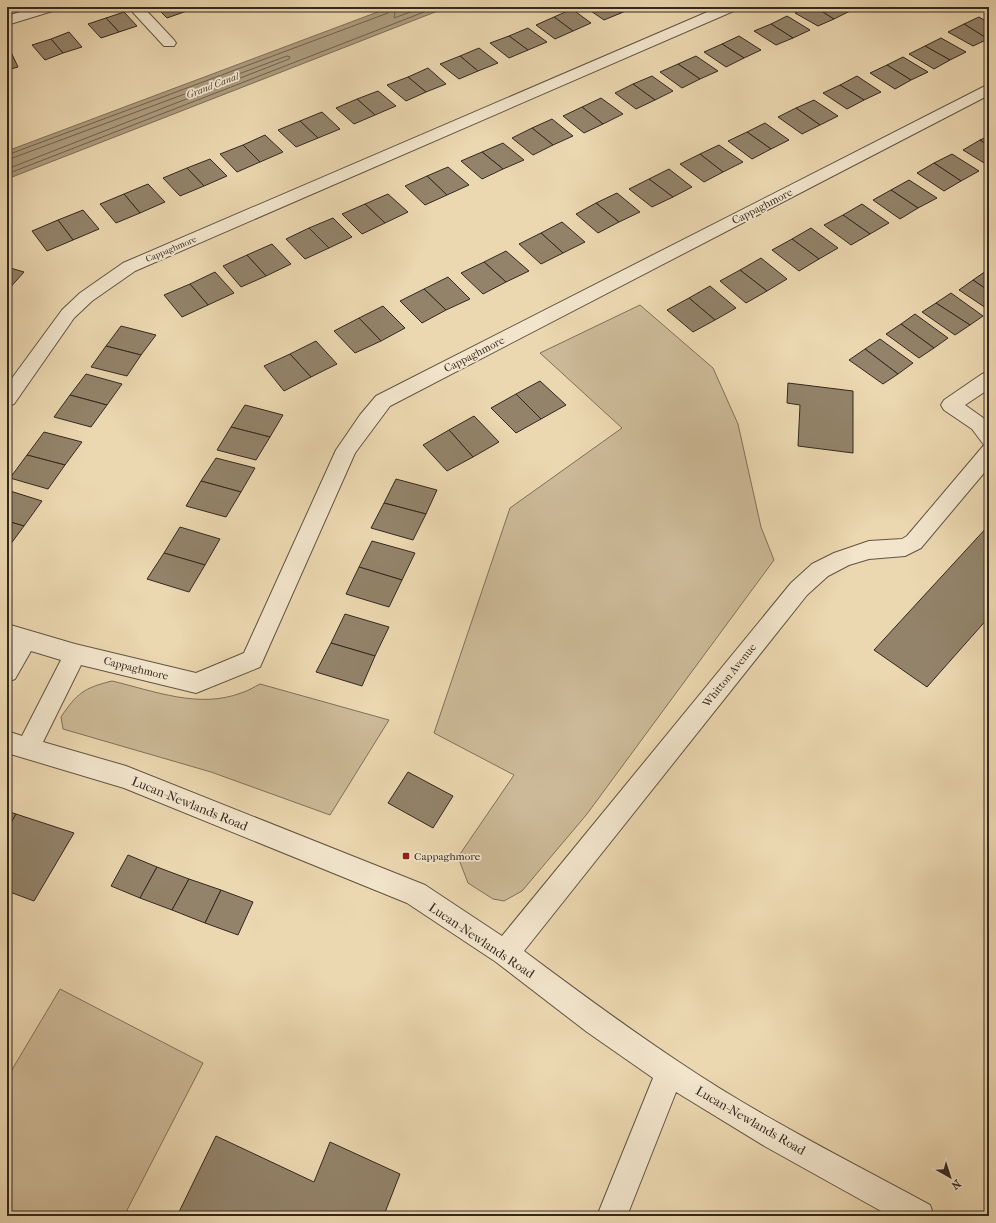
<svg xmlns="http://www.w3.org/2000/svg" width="996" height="1223" font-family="'IM FELL French Canon',serif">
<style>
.green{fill:#ccb997;stroke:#80705a}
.water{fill:#ad9c7e;stroke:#7d6e58}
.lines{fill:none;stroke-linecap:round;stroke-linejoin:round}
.shore{stroke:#70624e;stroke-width:1}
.building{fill:#93836a;stroke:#34281e}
.minor-casing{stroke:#625442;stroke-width:2}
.minor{fill:#f2e5cc;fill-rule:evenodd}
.poi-dot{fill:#8f2418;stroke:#f2e5cc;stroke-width:1.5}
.labels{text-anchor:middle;stroke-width:3.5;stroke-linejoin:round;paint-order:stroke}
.far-street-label{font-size:9px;fill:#34281e;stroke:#f2e5cc}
.far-water-label{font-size:10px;font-style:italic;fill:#584b3b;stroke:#f2e5cc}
.street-label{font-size:11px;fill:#34281e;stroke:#f2e5cc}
.poi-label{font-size:11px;fill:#34281e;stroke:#f2e5cc;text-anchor:start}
.near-street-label{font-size:13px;fill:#34281e;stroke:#f2e5cc}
</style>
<rect width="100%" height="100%" fill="#ebd7b0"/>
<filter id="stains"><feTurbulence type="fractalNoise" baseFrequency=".005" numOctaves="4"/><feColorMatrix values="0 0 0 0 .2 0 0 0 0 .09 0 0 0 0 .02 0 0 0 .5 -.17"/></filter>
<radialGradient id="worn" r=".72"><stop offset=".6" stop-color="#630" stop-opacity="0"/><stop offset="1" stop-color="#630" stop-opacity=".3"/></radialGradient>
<g class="green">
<path d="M640,305L713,368L738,424L761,527L774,560L587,814L522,891L504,901L493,899L468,883L458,857L514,775L434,733L510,508L622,428L540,353Z"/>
<path d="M112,681C154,691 199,709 241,693C248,691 254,687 260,684L389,720L330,815L211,772L63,729L61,717C77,693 84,688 112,681Z"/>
<path d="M60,989L203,1063L124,1216H7V1078Z"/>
</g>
<path class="water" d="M391,7H448L7,179V151Z"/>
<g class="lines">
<g class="shore">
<path d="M396,7L394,18L424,7"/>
<path d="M7,155L388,13L391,7"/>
<path d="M7,160L287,56L290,57L289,59L7,169"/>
<path d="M7,174L437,7"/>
</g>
</g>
<g class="building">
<path d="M156,7H179L184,12L167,18Z"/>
<path d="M179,7H197L184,12Z"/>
<path d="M585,7H613L621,13L604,20Z"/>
<path d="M613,7H635L621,13Z"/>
<path d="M807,7H815L834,19L818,26L795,13Z"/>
<path d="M815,7H843L850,11L834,19Z"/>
<path d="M572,9L591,23L573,31L554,17Z"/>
<path d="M124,12L137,26L119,32L106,18Z"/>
<path d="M787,16L810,30L793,38L771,24Z"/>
<path d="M554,17L573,31L555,39L536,25Z"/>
<path d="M979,17L989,23L988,39L964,24Z"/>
<path d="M106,18L119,32L101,38L88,24Z"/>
<path d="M771,24L793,38L776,45L754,31Z"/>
<path d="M964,24L988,39L973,46L948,32Z"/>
<path d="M528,28L547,42L528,50L509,36Z"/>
<path d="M69,32L82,47L63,53L51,39Z"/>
<path d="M509,36L528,50L509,58L490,43Z"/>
<path d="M739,36L761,50L744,58L722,44Z"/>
<path d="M941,38L966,52L950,60L925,46Z"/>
<path d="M51,39L63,53L45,60L32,45Z"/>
<path d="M722,44L744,58L726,67L704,52Z"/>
<path d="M925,46L950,60L934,69L909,54Z"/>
<path d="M479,48L498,63L478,71L460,56Z"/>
<path d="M10,50L18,67L7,70V51Z"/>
<path d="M460,56L478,71L459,79L440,64Z"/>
<path d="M696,56L718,71L700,79L678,64Z"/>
<path d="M903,57L928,72L911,80L887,65Z"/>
<path d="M678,64L700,79L682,88L660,72Z"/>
<path d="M887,65L911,80L895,89L870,73Z"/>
<path d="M428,68L446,84L426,92L408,77Z"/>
<path d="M652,76L673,91L655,100L633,84Z"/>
<path d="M857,76L881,92L864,100L840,85Z"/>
<path d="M408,77L426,92L406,101L387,85Z"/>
<path d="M633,84L655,100L636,109L615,93Z"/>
<path d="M840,85L864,100L847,109L823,93Z"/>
<path d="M378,91L396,106L375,115L357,99Z"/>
<path d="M601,98L623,114L603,124L582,107Z"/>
<path d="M357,99L375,115L354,124L336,108Z"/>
<path d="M814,100L838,116L820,125L796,108Z"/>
<path d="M582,107L603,124L584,133L563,116Z"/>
<path d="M796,108L820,125L802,134L778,117Z"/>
<path d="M322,112L340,129L318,138L300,121Z"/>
<path d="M552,119L573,136L553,145L532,128Z"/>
<path d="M300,121L318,138L296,147L278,130Z"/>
<path d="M765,123L789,140L771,149L747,132Z"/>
<path d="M532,128L553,145L533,155L512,138Z"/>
<path d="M747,132L771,149L752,159L728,141Z"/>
<path d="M265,135L283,152L260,162L243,145Z"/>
<path d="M989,136V146L980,140Z"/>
<path d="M980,140L989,146V166L963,150Z"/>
<path d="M503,143L524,160L503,169L482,152Z"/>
<path d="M243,145L260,162L237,172L220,154Z"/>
<path d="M719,145L743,162L723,172L700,154Z"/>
<path d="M482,152L503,169L482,179L461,161Z"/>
<path d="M700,154L723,172L704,182L680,164Z"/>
<path d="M952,154L979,171L961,181L934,163Z"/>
<path d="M210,159L227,176L204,186L187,168Z"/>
<path d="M934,163L961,181L944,191L917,173Z"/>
<path d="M448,167L469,185L447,195L427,176Z"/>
<path d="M187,168L204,186L180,196L163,178Z"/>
<path d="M669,169L692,187L673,197L649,179Z"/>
<path d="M427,176L447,195L425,205L405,186Z"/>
<path d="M649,179L673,197L652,207L629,189Z"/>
<path d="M909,180L937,198L918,208L891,190Z"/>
<path d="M148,184L165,202L140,213L124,194Z"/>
<path d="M891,190L918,208L900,219L873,200Z"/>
<path d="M617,193L640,212L619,222L596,203Z"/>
<path d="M124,194L140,213L116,223L100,204Z"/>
<path d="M388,194L408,212L385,223L365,204Z"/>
<path d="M596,203L619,222L598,233L576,214Z"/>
<path d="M365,204L385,223L362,234L342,214Z"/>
<path d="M862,204L889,223L870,234L843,215Z"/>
<path d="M83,210L99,229L73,240L58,220Z"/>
<path d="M843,215L870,234L851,245L824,225Z"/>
<path d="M333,218L352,237L329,248L309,228Z"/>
<path d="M58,220L73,240L47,251L32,231Z"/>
<path d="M562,222L585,242L563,253L541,233Z"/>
<path d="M309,228L329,248L305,259L286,239Z"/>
<path d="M811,228L838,248L819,259L792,239Z"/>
<path d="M541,233L563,253L541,264L519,244Z"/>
<path d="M792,239L819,259L799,271L772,250Z"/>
<path d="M272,244L291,264L266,276L247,255Z"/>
<path d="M506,251L529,271L506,282L484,262Z"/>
<path d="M247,255L266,276L241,287L223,266Z"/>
<path d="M761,258L787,279L767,291L740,270Z"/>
<path d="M484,262L506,282L483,294L461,273Z"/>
<path d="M7,267L24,272L8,290H7Z"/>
<path d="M740,270L767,291L746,303L720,281Z"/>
<path d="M986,271L989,273V291L973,280Z"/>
<path d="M215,272L234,293L208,305L190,284Z"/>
<path d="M448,277L470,299L446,310L424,289Z"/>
<path d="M973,280L989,291V310L959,290Z"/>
<path d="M190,284L208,305L182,317L164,295Z"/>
<path d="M710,286L736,308L715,320L689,298Z"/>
<path d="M424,289L446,310L422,323L400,301Z"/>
<path d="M951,293L983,316L970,325L936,303Z"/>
<path d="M689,298L715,320L693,332L667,310Z"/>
<path d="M936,303L970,325L955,335L922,312Z"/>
<path d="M383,306L405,328L381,341L359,318Z"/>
<path d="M915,314L948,338L934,348L901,324Z"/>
<path d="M359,318L381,341L355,353L334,331Z"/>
<path d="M901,324L934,348L919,358L886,334Z"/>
<path d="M121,326L156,335L141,355L106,346Z"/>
<path d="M880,339L913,363L898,374L865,349Z"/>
<path d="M316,341L337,364L311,377L290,354Z"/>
<path d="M106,346L141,355L127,376L91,367Z"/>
<path d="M865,349L898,374L883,384L849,360Z"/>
<path d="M290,354L311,377L284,391L264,366Z"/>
<path d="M86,374L122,384L107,405L70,395Z"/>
<path d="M540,381L566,405L541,419L516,394Z"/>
<path d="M788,383L853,391V453L798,446L800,405L787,403Z"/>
<path d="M516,394L541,419L516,433L491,408Z"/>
<path d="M70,395L107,405L91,427L54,417Z"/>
<path d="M245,405L283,415L270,437L231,427Z"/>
<path d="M474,416L499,442L473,457L449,430Z"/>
<path d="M231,427L270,437L256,460L217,450Z"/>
<path d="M449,430L473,457L447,471L423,445Z"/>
<path d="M44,432L82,442L65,465L27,455Z"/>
<path d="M27,455L65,465L48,489L10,478Z"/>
<path d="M216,458L255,468L241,492L201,481Z"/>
<path d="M396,479L437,490L426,514L384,503Z"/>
<path d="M201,481L241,492L226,517L186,506Z"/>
<path d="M7,490L42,501L24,526L7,521Z"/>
<path d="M384,503L426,514L413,540L371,528Z"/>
<path d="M7,521L24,526L7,549Z"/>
<path d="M989,525V617L927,687L874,650Z"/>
<path d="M180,527L220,539L205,565L164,553Z"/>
<path d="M372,541L415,553L402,580L359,567Z"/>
<path d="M164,553L205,565L189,592L147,579Z"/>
<path d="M359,567L402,580L389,607L346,594Z"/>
<path d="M345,614L389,627L375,656L331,643Z"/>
<path d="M331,643L375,656L362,686L316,672Z"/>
<path d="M408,772L453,796L433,828L388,803Z"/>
<path d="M7,811L16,814L7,830Z"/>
<path d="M16,814L74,833L34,901L7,891V849L9,845H7V830Z"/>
<path d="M128,855L157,867L140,898L111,886Z"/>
<path d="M157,867L189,879L172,910L140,898Z"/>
<path d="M189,879L221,890L205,923L172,910Z"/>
<path d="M221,890L253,902L238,935L205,923Z"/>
<path d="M216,1136L314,1182L330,1142L400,1174L384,1215L386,1216H177Z"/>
</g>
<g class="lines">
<g class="minor-casing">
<g id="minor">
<path d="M36,7H58L56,10L7,25V16Z"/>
<path d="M128,7H143L174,40L176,43L174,46H164Z"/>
<path d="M719,7H738L736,10L135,271L92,301L74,318L14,404L7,406V385L62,310L80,293L123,263Z"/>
<path d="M989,84V95L390,406L355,453L260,667L196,693L81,665L43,742L126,766L425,885L502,936L791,583L812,564L834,553L869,541L902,539L907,536L984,445L972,429L944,410L941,405L944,400L982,374L989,372V389L965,405L989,422V467L921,548L905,556L869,559L849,565L828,576L807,595L524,951C575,989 626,1027 679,1062C759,1116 845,1159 930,1205L934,1216H890L766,1147L676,1092L627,1216H597L653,1078L587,1032L496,962L407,903L124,788L7,753V731L22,736L61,660L31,651L15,679L7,682V651L11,645L7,644V624L75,644L196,673L244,653L336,450L360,415L376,396Z"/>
</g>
</g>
<use href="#minor" class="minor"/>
</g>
<rect class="poi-dot" x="402" y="852" width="8" height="8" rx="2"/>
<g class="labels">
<g class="far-street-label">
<text transform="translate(171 249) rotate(-23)" y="3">Cappaghmore</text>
</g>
<g class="far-water-label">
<text transform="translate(212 85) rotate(-21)" y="4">Grand Canal</text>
</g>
<g class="street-label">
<text transform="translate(762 206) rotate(-27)" y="4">Cappaghmore</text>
<text transform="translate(474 354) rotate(-27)" y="4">Cappaghmore</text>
<text transform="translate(136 668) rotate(14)" y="4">Cappaghmore</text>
<text transform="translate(729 675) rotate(-51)" y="4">Whitton Avenue</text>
</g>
<g class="poi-label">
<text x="414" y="860">Cappaghmore</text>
</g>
<g class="near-street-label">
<text transform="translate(190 803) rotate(22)" y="5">Lucan-Newlands Road</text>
<text transform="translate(482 940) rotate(34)" y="5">Lucan-Newlands Road</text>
<text transform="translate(751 1120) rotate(30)" y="5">Lucan-Newlands Road</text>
</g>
</g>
<rect width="996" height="1223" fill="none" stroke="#ebd7b0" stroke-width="24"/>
<rect x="8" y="8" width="980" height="1207" fill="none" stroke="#34281e" stroke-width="2"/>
<rect x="12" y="12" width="972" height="1199" fill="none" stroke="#34281e"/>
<g transform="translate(950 1177) rotate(141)" stroke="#f2e5cc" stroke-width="3" paint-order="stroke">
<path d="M0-3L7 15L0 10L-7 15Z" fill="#34281e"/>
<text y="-6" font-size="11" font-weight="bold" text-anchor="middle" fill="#34281e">N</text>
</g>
<rect width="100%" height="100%" filter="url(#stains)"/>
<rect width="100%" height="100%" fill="url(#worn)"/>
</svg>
